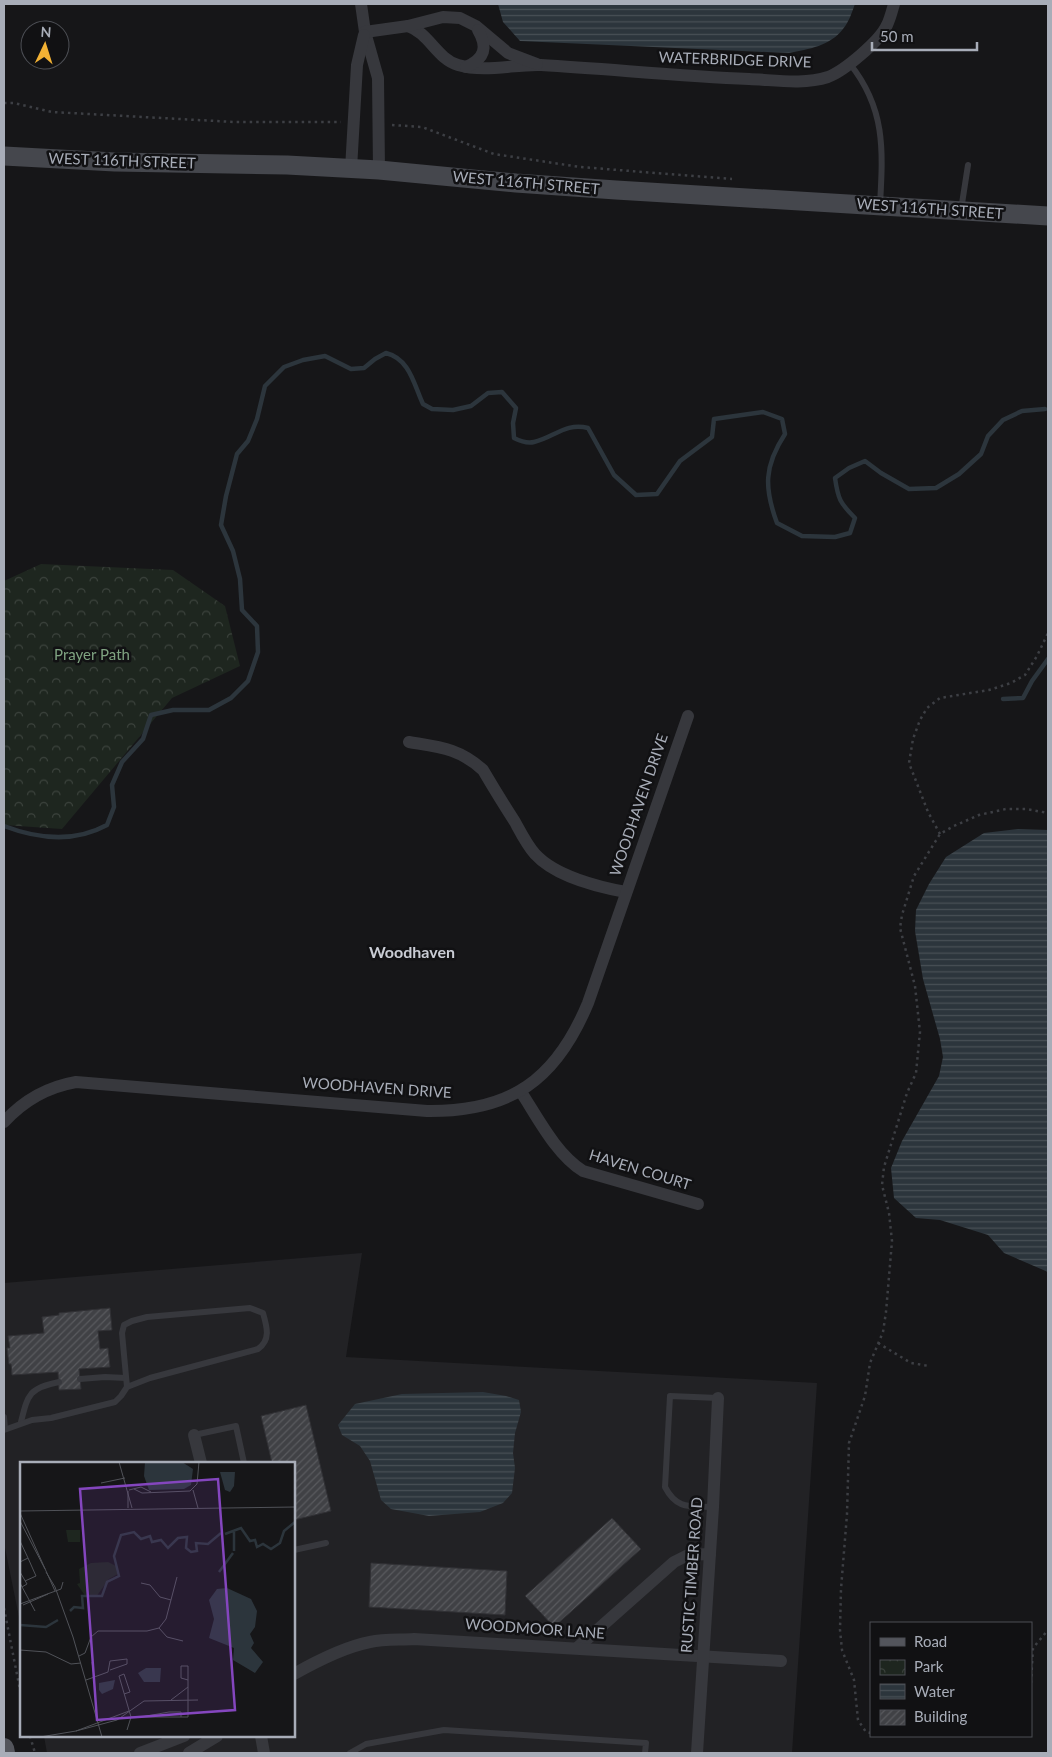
<svg xmlns="http://www.w3.org/2000/svg" width="1052" height="1757" font-family="Lato,sans-serif">
<style>
.built{fill:#222225}
.park{fill:url(#park-crowns)}
.water{fill:url(#water-rules)}
.lines{fill:none;stroke-linecap:round;stroke-linejoin:round}
.stream{stroke:#2c353c;stroke-width:4.5}
.building{fill:url(#building-hatch);stroke:#303034}
.path{stroke:#3d3f44;stroke-width:2.5;stroke-dasharray:2.5 4;stroke-linecap:butt}
.lane{stroke:#37383d;stroke-width:6}
.street{stroke:#37383d;stroke-width:12}
.secondary{stroke:#45474d;stroke-width:19}
.primary{stroke:#53555c;stroke-width:20}
.labels{text-anchor:middle;stroke-width:5;stroke-linejoin:round;paint-order:stroke}
.street-label{font-size:15px;fill:#a8adb8;stroke:#111113}
.park-label{font-size:15px;fill:#7fa381;stroke:#111113}
.neighbourhood-label{font-size:16px;font-weight:bold;fill:#c9ccd4;stroke:#111113}
.inset-river{fill:none;stroke:#2c353c;stroke-width:2.5}
.inset-road{fill:none;stroke:#505258;stroke-width:1}
.view{fill:#8446be;fill-opacity:0.15;stroke:#8446be;stroke-width:2.5}
.inset-edge{fill:none;stroke:#a8adb8;stroke-width:2.5}
</style>
<defs>
<pattern id="park-crowns" width="20" height="18" patternUnits="userSpaceOnUse" patternTransform="scale(1.25)"><rect width="20" height="18" fill="#1e261f"/><path d="M2 6a3 3 0 1 1 6 0M12 15a3 3 0 1 1 6 0" fill="none" stroke="#3c433d"/></pattern>
<pattern id="water-rules" width="6" height="5" patternUnits="userSpaceOnUse" patternTransform="scale(1.25)"><rect width="6" height="5" fill="#2c353c"/><path d="M0 2.5h6" fill="none" stroke="#485056"/></pattern>
<pattern id="building-hatch" width="6" height="6" patternUnits="userSpaceOnUse" patternTransform="scale(1.25)"><rect width="6" height="6" fill="#404145"/><path d="M-1 1l2-2M0 6l6-6M5 7l2-2" fill="none" stroke="#595a5e"/></pattern>
</defs>
<rect width="100%" height="100%" fill="#161618"/>
<path class="built" d="M362,1253L346,1357L817,1383L792,1753H47L44,1736H294V1463H21V1627L4,1543V1283Z"/>
<path class="park" d="M41,564L173,570L225,606L240,666L172,698L62,829L4,825V581Z"/>
<g class="water">
<path d="M498,4H855C852,12 849,22 843,29C830,46 809,49 789,53L520,41L503,22Z"/>
<path d="M1018,829L1048,830V1272L1004,1253L988,1235L940,1220L916,1218L894,1198L891,1168L902,1141L939,1076L943,1057L940,1039L923,979L915,931L916,910L929,884L946,857L984,833Z"/>
<path d="M483,1392L506,1396L519,1400L521,1412L515,1433L513,1453L515,1468L512,1493L503,1503L480,1512L429,1516L391,1509L381,1500L370,1461L360,1446L342,1435L338,1425L355,1404L402,1394Z"/>
</g>
<g class="lines">
<g class="stream">
<path d="M1003,699L1023,698L1032,681L1048,659"/>
<path d="M4,826C38,839 74,843 107,825L114,807L112,785L122,762L143,739L151,715L173,710H209L231,698L248,681L258,652L257,626L242,610L240,579L233,551L221,525L226,496L237,454L248,441L257,419L265,386L284,367L303,360L325,356L351,369L364,368L375,359L386,353C410,359 414,385 423,404L432,409L453,410L471,406L488,393L502,392L516,408L513,423L514,438C520,441 527,444 534,442C553,438 566,422 588,428L614,475L636,495L657,494L680,461L712,437L714,419L763,412L782,419L785,434C764,466 764,488 777,523L802,536L835,537L850,533L855,518C840,503 838,499 835,478L849,468L865,461L881,473L909,489L936,488L959,474L981,454L988,436L1003,420L1022,411L1045,409"/>
</g>
</g>
<g class="building">
<path d="M110,1308L112,1330L98,1331L100,1349L108,1348L110,1367L79,1369L81,1389L59,1390L58,1372L12,1375L11,1364H9L7,1348H10L8,1336L44,1333L42,1317L59,1315V1313Z"/>
<path d="M306,1405L331,1511L294,1520V1463H272L261,1416Z"/>
<path d="M612,1518L641,1549L554,1627L525,1596Z"/>
<path d="M371,1563L507,1571L505,1615L369,1607Z"/>
</g>
<g class="lines">
<g class="path">
<path d="M4,103H14L52,112L234,122H341"/>
<path d="M392,125L422,127L494,154L580,167L732,179"/>
<path d="M940,834L928,812L909,763L913,739L920,720L927,708L940,698L989,690L1011,683L1025,675L1037,656L1048,633"/>
<path d="M878,1343L911,1363L929,1366"/>
<path d="M4,1608L21,1695"/>
<path d="M1031,1683L1033,1648L1048,1630"/>
<path d="M871,1733L866,1732L858,1720L854,1680L842,1650L840,1630L841,1589L847,1514L849,1443L865,1396L870,1363L883,1332L886,1312L892,1241L889,1213L882,1185L884,1167L907,1093L916,1073L920,1032L915,986L900,928L902,915L914,876L940,834L954,826L979,815L1006,809H1026L1048,813"/>
<path d="M30,1736L35,1753"/>
</g>
<g class="lane">
<path d="M850,64C886,109 883,151 880,205"/>
<path d="M961,210L968,165"/>
<path d="M80,1379L105,1377L126,1378"/>
<path d="M4,1417L5,1429"/>
<path d="M21,1422C28,1394 29,1388 59,1382"/>
<path d="M4,1430L32,1420L51,1418L115,1402L121,1396L127,1387L122,1333L124,1325L132,1321L147,1317L250,1308L263,1313C267,1327 271,1340 258,1349L150,1378L127,1387"/>
<path d="M194,1435L236,1426L244,1463"/>
<path d="M713,1507C690,1506 677,1510 665,1487L670,1396L718,1398"/>
<path d="M294,1550L326,1543"/>
<path d="M350,1753L366,1744L444,1730L646,1743L645,1753"/>
</g>
<g class="street">
<path d="M361,4L365,32L378,78L379,170"/>
<path d="M408,26C429,33 437,59 458,65C485,73 514,64 541,65C610,69 679,76 749,79C775,80 803,85 828,77C844,71 880,41 887,25C890,19 892,11 894,4"/>
<path d="M365,32L408,26L443,17L460,18L476,26L508,53L537,64"/>
<path d="M466,67C485,59 488,47 478,30"/>
<path d="M351,169L357,65L364,35"/>
<path d="M409,742C439,747 459,748 483,770C493,787 504,805 515,822C521,833 527,845 535,854C555,876 598,887 626,892"/>
<path d="M521,1092C538,1118 556,1154 583,1171L698,1204"/>
<path d="M4,1122C24,1100 47,1087 76,1082L427,1111C511,1112 556,1080 588,1003L688,716"/>
<path d="M194,1435L201,1463"/>
<path d="M577,1648L674,1562L688,1555L710,1554"/>
<path d="M294,1674C317,1661 344,1647 370,1642C384,1639 400,1640 414,1639L781,1661"/>
<path d="M261,1736L264,1753"/>
<path d="M140,1753L184,1736"/>
<path d="M189,1753L217,1736"/>
<path d="M697,1753L713,1507L718,1398"/>
</g>
<path class="secondary" d="M4,156L115,162L287,165L379,170L516,183L616,190L1048,216"/>
<path class="primary" d="M4,1748L5,1753"/>
</g>
<g class="labels">
<g class="street-label">
<text transform="translate(735 60) rotate(2)" y="5">WATERBRIDGE DRIVE</text>
<text transform="translate(122 161) rotate(2)" y="5">WEST 116TH STREET</text>
<text transform="translate(526 183) rotate(5)" y="5">WEST 116TH STREET</text>
<text transform="translate(930 209) rotate(4)" y="5">WEST 116TH STREET</text>
<text transform="translate(639 805) rotate(-71)" y="5">WOODHAVEN DRIVE</text>
<text transform="translate(377 1088) rotate(4)" y="5">WOODHAVEN DRIVE</text>
<text transform="translate(640 1170) rotate(17)" y="5">HAVEN COURT</text>
<text transform="translate(692 1575) rotate(-86)" y="5">RUSTIC TIMBER ROAD</text>
<text transform="translate(535 1629) rotate(4)" y="5">WOODMOOR LANE</text>
</g>
<g class="park-label">
<text x="92" y="660">Prayer Path</text>
</g>
<g class="neighbourhood-label">
<text x="412" y="958">Woodhaven</text>
</g>
</g>
<g transform="translate(20 1462)">
<rect width="275" height="275" fill="#161618"/>
<path d="M46,68H60V80H48ZM88,100L96,104L98,112L89,117L76,135H66L57,122L60,121L59,107L71,101Z" fill="#1e261f"/>
<path d="M125,0H162L173,7L171,23L164,27L129,28L124,14ZM200,10H215L214,24L210,30L205,28ZM207,126L231,137L237,149L235,165L230,172L234,181L231,186L243,200L235,211L213,198L214,186L189,176L194,157L189,138L197,127ZM126,206H141L140,220H124L118,211ZM95,218L93,227L82,232L79,228V221Z" fill="#2c353c"/>
<path class="inset-river" d="M205,72L221,66L230,79L235,78L237,85L243,82L251,87L260,81L264,69L275,60M214,89V70M199,110L213,91M50,149L54,145L63,146L62,134H82L87,120L99,114L94,94L101,73L114,70L121,77L130,74L132,80L141,78L148,86L158,76L167,75L166,86L171,90L177,89L176,81L188,82L201,71M0,163L26,165L38,158"/>
<path class="inset-road" d="M99,0L112,46M81,21L105,16M114,27L122,31L170,29L177,22L179,0M109,28L121,25L131,30M173,28L178,46M108,46V29M0,49L275,45M0,51L35,129M0,59L25,107M0,79L8,96M0,100L8,96L16,114L5,119M0,110L7,122L2,125M26,110L35,125L53,175L82,275M0,121L15,149M121,121L130,123L140,135L151,138M0,142L41,127L43,120M3,143L28,132M139,166L147,175L163,179M0,188L26,190L51,202L61,201M59,194L65,191L71,175L78,169H127L139,166L146,157L157,115M72,200L74,215M66,218L88,210L90,199L107,197V202L90,208M104,232L110,230L104,212L99,214L111,255L107,268M151,238L168,225M111,255H168V204H161V216L168,218M121,255L149,250H161V255M56,269L97,258L124,239L178,238M20,275L56,269L109,249"/>
<path class="view" d="M198,17L215,248L77,258L60,27Z"/>
<rect width="275" height="275" class="inset-edge"/>
</g>
<rect width="1052" height="1757" fill="none" stroke="#a8adb8" stroke-width="10"/>
<rect x="870" y="1622" width="162" height="115" fill="#111113" stroke="#4d4f55"/>
<rect x="880" y="1638" width="25" height="8" fill="#53555c" stroke="#4d4f55"/>
<text x="914" y="1647" font-size="15" fill="#a8adb8">Road</text>
<rect x="880" y="1660" width="25" height="15" fill="url(#park-crowns)" stroke="#4d4f55"/>
<text x="914" y="1672" font-size="15" fill="#a8adb8">Park</text>
<rect x="880" y="1684" width="25" height="15" fill="url(#water-rules)" stroke="#4d4f55"/>
<text x="914" y="1697" font-size="15" fill="#a8adb8">Water</text>
<rect x="880" y="1710" width="25" height="15" fill="url(#building-hatch)" stroke="#4d4f55"/>
<text x="914" y="1722" font-size="15" fill="#a8adb8">Building</text>
<g transform="translate(45 45) rotate(4)"><circle r="24" fill="#111113" stroke="#4d4f55"/>
<path d="M0-4L9 19L0 12L-9 19Z" fill="#f2b134"/>
<text y="-8" font-size="14" font-weight="bold" text-anchor="middle" fill="#a8adb8">N</text>
</g>
<path d="M872 42v8h105v-8" fill="none" stroke="#a8adb8" stroke-width="2.5"/>
<text x="880" y="42" font-size="15" fill="#a8adb8" stroke="#111113" stroke-width="4" paint-order="stroke">50 m</text>
</svg>
